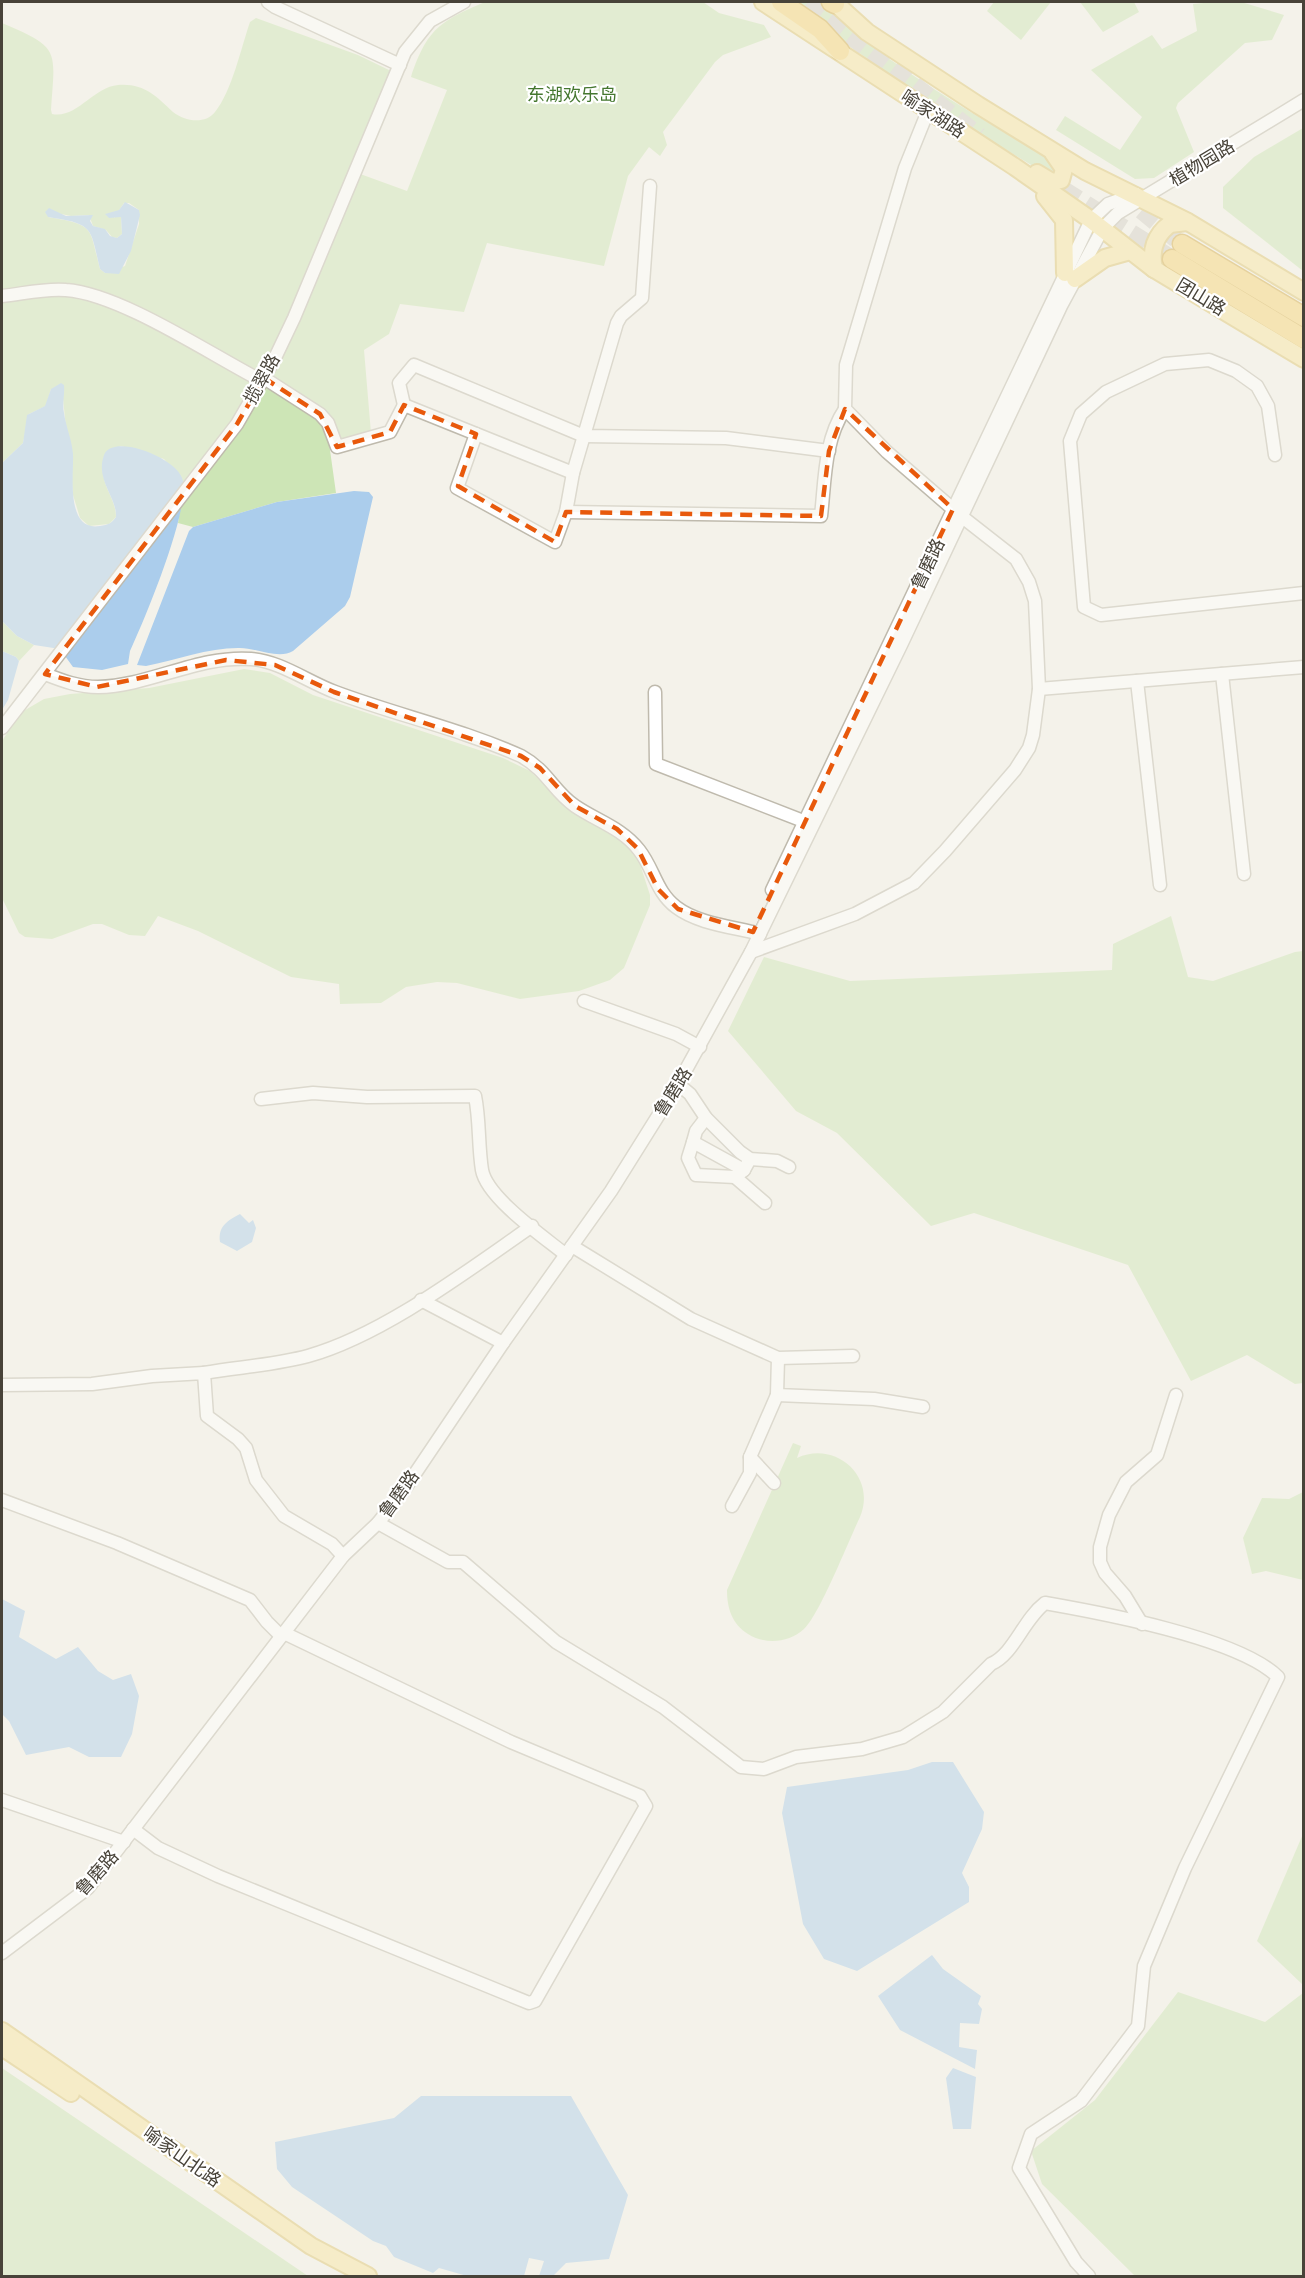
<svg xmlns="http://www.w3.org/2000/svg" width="1305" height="2278" font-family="Mulish,'Noto Sans SC',sans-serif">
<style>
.green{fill:#cde5b6;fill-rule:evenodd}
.water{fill:#abcdec}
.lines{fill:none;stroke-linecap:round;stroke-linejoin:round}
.highway-tunnel{stroke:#d2cfc7;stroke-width:18;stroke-dasharray:18 9;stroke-linecap:butt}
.minor-casing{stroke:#bfbaad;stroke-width:15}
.major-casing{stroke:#ddc46f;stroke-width:20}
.highway-casing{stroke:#d4aa44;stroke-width:21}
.minor{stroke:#fff;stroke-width:12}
.major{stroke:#f8e59f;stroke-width:16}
.highway{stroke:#f5d374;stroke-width:18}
.marked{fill:none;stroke:#e8590c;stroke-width:4.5;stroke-dasharray:12 8;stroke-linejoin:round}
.labels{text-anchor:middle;stroke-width:4.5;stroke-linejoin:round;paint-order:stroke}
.park-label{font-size:18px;fill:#45772f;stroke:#fff}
.street-label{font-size:18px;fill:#484339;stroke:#fff}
</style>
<rect width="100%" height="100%" fill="#f4f2ea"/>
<g class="green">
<path d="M485,2H703L719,13L764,25L771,37L723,55L715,62L663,132L667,145L660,156L649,147L628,176L604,266L487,243L464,312L400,304L389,334L364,350L371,433L329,443L336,493L277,502L193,527L178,523L184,484L164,459L121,446L105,454C96,483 116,495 116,517L109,524L89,526L80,518L73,495L63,399L51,389L46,406L29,414L23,443L2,463V23C61,48 55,49 51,110L52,114C77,119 93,87 118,85C144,83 156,96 173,112C184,121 205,125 215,112C232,91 241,48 250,22L256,18L358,55L391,71L352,171L407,191L447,90L411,77C427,29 440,21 485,2ZM124,203H129L139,210V224L125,266L105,273L100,269C89,227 96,225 48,217L56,213L71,216L89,215L93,226L106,230L112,237L117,238L122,234L121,217L118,215L114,218Z"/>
<path d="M786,2H820C888,67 975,114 1056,163L1058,172L1051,177L941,110Z"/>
<path d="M994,2H1051L1021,40L987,11Z"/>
<path d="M1080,2H1134L1139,12L1103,32Z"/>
<path d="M1214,2H1241L1284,15L1272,40L1245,43L1178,103L1176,108L1194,152L1154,178L1135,179L1056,130L1065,116L1120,150L1142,117L1091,70L1152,35L1162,49L1197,31L1193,4Z"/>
<path d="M1303,128H1304L1303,271L1223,208V187L1254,157Z"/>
<path d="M2,621L17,636L34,645L19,661L16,657L2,651Z"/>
<path d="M244,669L270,673L313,695L503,758L530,771L568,807L621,840L638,858L650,895V905L624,968L610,980L579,991L520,999L457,983L437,982L406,987L381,1003L340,1004L339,984L291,977L198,931L158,916L145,936L129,935L102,924H93L52,939L25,937L19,933L2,898V741L20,713L44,699L70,694L149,688Z"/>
<path d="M1171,916L1188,977L1213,981L1295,952L1303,951V1383L1295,1384L1247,1355L1191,1381L1128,1265L974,1213L931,1226L837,1133L796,1111L728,1031L764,957L850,981L1112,970L1113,944Z"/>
<path d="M793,1443L801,1446L797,1458C836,1440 877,1477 860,1517C849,1540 819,1616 804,1629C789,1643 765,1645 748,1634C732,1624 727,1608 727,1590Z"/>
<path d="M1303,1492V1580L1266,1571L1252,1574L1243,1538L1262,1498L1289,1499Z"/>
<path d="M1303,1834V1985L1257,1941Z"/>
<path d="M1178,1992L1265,2022L1303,1993V2276H1135L1042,2184L1031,2151L1095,2100Z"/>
<path d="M2,2068L308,2276H2Z"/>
</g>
<g class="water">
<path d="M125,202L139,210L140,215L131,251L119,274L105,273L100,269C90,228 95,224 48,217L45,212L49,208L66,216L93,215L90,221L93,226L105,229L110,236L117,238L122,234L121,217L109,218L105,214L119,210Z"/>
<path d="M61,383L64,385C65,394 62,404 64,413C66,427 72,440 73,454C74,474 65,532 100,526C108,525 112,523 116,517C117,497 95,480 104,455C113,432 180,459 183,481C189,513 145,619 130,651L128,664L102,670L73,667L60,649L34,645L17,636L2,621V463L23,443L27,415L45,406L51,389Z"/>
<path d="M354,491L369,492L373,497L350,597L345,606L293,651C278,660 255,647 238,648C208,648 176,660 146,666L137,665L189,531L193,527L277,502Z"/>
<path d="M2,651L16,657L19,661L8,700L2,710Z"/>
<path d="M240,1214L249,1223L253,1220L256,1228L252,1242L237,1251L220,1242C218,1226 227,1221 240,1214Z"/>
<path d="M2,1599L25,1611L19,1637L56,1659L78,1647L98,1671L113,1680L131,1674L139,1696L132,1734L121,1757H89L69,1747L26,1755L9,1721L2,1714Z"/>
<path d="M932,1762H953L984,1812L982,1829L962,1873L969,1887V1902L857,1971L824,1959L803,1924L782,1813L787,1787L908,1770Z"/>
<path d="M932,1955L943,1969L981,1996L978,2004L982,2009L979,2024L960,2023L959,2047L977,2050L975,2069L900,2030L878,1996Z"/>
<path d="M953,2068L976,2077L971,2129H953L946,2078Z"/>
<path d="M421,2096H571L628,2195L609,2259L566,2263L553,2276H539L544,2261L529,2258L524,2276H467L439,2268L433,2273L394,2257L386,2246L373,2241L292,2187L277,2169L275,2142L394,2118Z"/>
</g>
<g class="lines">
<g class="highway-tunnel">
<path d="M808,2L979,136"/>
<path d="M1040,175L1172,259"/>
<path d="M1121,193L1182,244"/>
</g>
<g class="minor-casing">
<g id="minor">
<path d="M268,2L275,7L400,65"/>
<path d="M2,296C22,294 45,288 66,290C121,294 211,355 262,381"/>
<path d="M264,378L320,414L328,423L337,447L390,432L404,405L573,473"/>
<path d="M404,405L399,383L414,365L584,436L726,438L829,451"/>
<path d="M476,434L457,488L555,542L566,512L573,473L617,323L621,316L642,298L650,186"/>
<path d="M1275,455L1268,406L1257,386L1236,371L1209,360L1165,364L1106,392L1081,414L1070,441L1084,607L1101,615L1304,593"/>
<path d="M566,512L821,516C825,481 824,440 845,409"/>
<path d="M45,674C63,681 79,687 98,687C150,686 198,655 251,659C280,661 308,682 335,692C396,715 461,729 521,756C548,771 553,791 575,806C597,821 622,828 639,850C654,869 656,892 676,907C698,924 734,927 760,934"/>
<path d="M1222,674L1244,874"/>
<path d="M1137,681L1160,885"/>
<path d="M1039,689L1304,667"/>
<path d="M655,692L656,764L811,824"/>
<path d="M2,728L237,424L274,360L294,318L405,52L430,21L464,2"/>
<path d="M772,890L1091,220L1108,204L1136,194"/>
<path d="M751,952L855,914L914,883L945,851L1015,770L1029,748L1033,735L1039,689L1035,601L1029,582L1016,559L961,516L887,452L845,409L846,365L905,168L928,111"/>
<path d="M584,1001L676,1034L700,1047"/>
<path d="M678,1084L690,1094L706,1118L740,1152L750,1159L777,1161L789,1167"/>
<path d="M261,1099L313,1093L367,1097L475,1096C480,1121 478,1145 482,1170C487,1198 544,1237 566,1255"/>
<path d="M706,1118L696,1131L693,1142L744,1170L750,1159"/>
<path d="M693,1142L688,1158L696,1175L735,1177L744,1170"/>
<path d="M735,1177L765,1203"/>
<path d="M572,1246L691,1319L778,1358L853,1356"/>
<path d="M421,1300L503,1343"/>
<path d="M778,1358L777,1395L874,1399L923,1407"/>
<path d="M204,1373C238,1367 275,1365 308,1356C383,1335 467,1271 532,1226"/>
<path d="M2,1385L92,1384L152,1376L204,1373L207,1416L238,1439L246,1448L256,1480L284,1516L332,1544L343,1556"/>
<path d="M774,1483L750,1457L777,1395"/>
<path d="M2,1500L117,1543L250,1600L267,1622L281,1636"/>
<path d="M732,1506L750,1473V1457"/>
<path d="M378,1523L448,1562H463L556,1642L663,1707L741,1767L764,1769L796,1757L862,1749L903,1737L943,1712L991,1664C1014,1654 1023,1620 1045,1603C1102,1613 1239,1638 1278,1677L1185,1868L1144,1966L1138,2026L1081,2101L1031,2134L1019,2168L1076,2262L1089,2276"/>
<path d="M1142,1624L1125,1596L1105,1573L1100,1562V1547L1109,1515L1126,1482L1157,1455L1176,1395"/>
<path d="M2,1800L124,1842"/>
<path d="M133,1829L158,1848L218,1876L529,2003L535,2001L646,1806L640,1796L511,1742L284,1633"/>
<path d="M2,1953L88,1888L343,1556L378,1523L404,1490L503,1343L611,1191L678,1084L751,952L901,645L1061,306L1103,228L1118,213L1304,100"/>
</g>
</g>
<g class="major-casing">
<g id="major">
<path d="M763,2L1015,167L1091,220L1154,269L1304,359"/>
<path d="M834,2L867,32L978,105L1085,171L1188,222L1304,292"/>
<path d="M1037,173L1052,182L1061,180L1064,169L1053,153"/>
<path d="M1045,196L1064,220L1065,273"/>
<path d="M1154,269C1150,251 1155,235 1170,224L1187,222"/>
<path d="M1075,279L1105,258L1130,251"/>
<path d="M2,2031L311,2246L368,2276"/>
<path d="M2,2047L71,2093"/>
</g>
</g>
<g class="highway-casing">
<g id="highway">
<path d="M781,2L820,29L840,51"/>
<path d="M831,2L835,4"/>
<path d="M1182,244L1304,317"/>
<path d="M1172,259L1304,339"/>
</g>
</g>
<use href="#minor" class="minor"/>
<use href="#major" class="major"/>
<use href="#highway" class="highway"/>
</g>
<path d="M0 0H1305V2278H0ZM264,378L320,414L337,447L390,432L404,405L476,434L458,486L555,542L566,512L821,516L829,451L845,409L953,509L753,932L678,909L658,889L638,849L617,829L575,806L540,768L521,756L334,692L275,665L226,660L97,687L45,674L237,424Z" fill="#f4f2ea" fill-opacity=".55" fill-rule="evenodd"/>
<path class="marked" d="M264,378L320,414L337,447L390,432L404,405L476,434L458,486L555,542L566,512L821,516L829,451L845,409L953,509L753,932L678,909L658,889L638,849L617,829L575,806L540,768L521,756L334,692L275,665L226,660L97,687L45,674L237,424Z"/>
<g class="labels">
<g class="park-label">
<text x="572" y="101">东湖欢乐岛</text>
</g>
<g class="street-label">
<text transform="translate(933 114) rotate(33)" y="6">喻家湖路</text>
<text transform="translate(1202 163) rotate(-31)" y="6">植物园路</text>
<text transform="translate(1201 297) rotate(31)" y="6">团山路</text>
<text transform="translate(262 379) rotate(-61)" y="6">揽翠路</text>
<text transform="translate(928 564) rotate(-65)" y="6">鲁磨路</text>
<text transform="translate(673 1092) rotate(-58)" y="6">鲁磨路</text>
<text transform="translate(399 1494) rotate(-54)" y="6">鲁磨路</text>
<text transform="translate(97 1873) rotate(-48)" y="6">鲁磨路</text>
<text transform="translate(182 2157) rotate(35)" y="6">喻家山北路</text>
</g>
</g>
<rect width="1305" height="2278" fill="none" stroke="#484339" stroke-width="6"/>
</svg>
